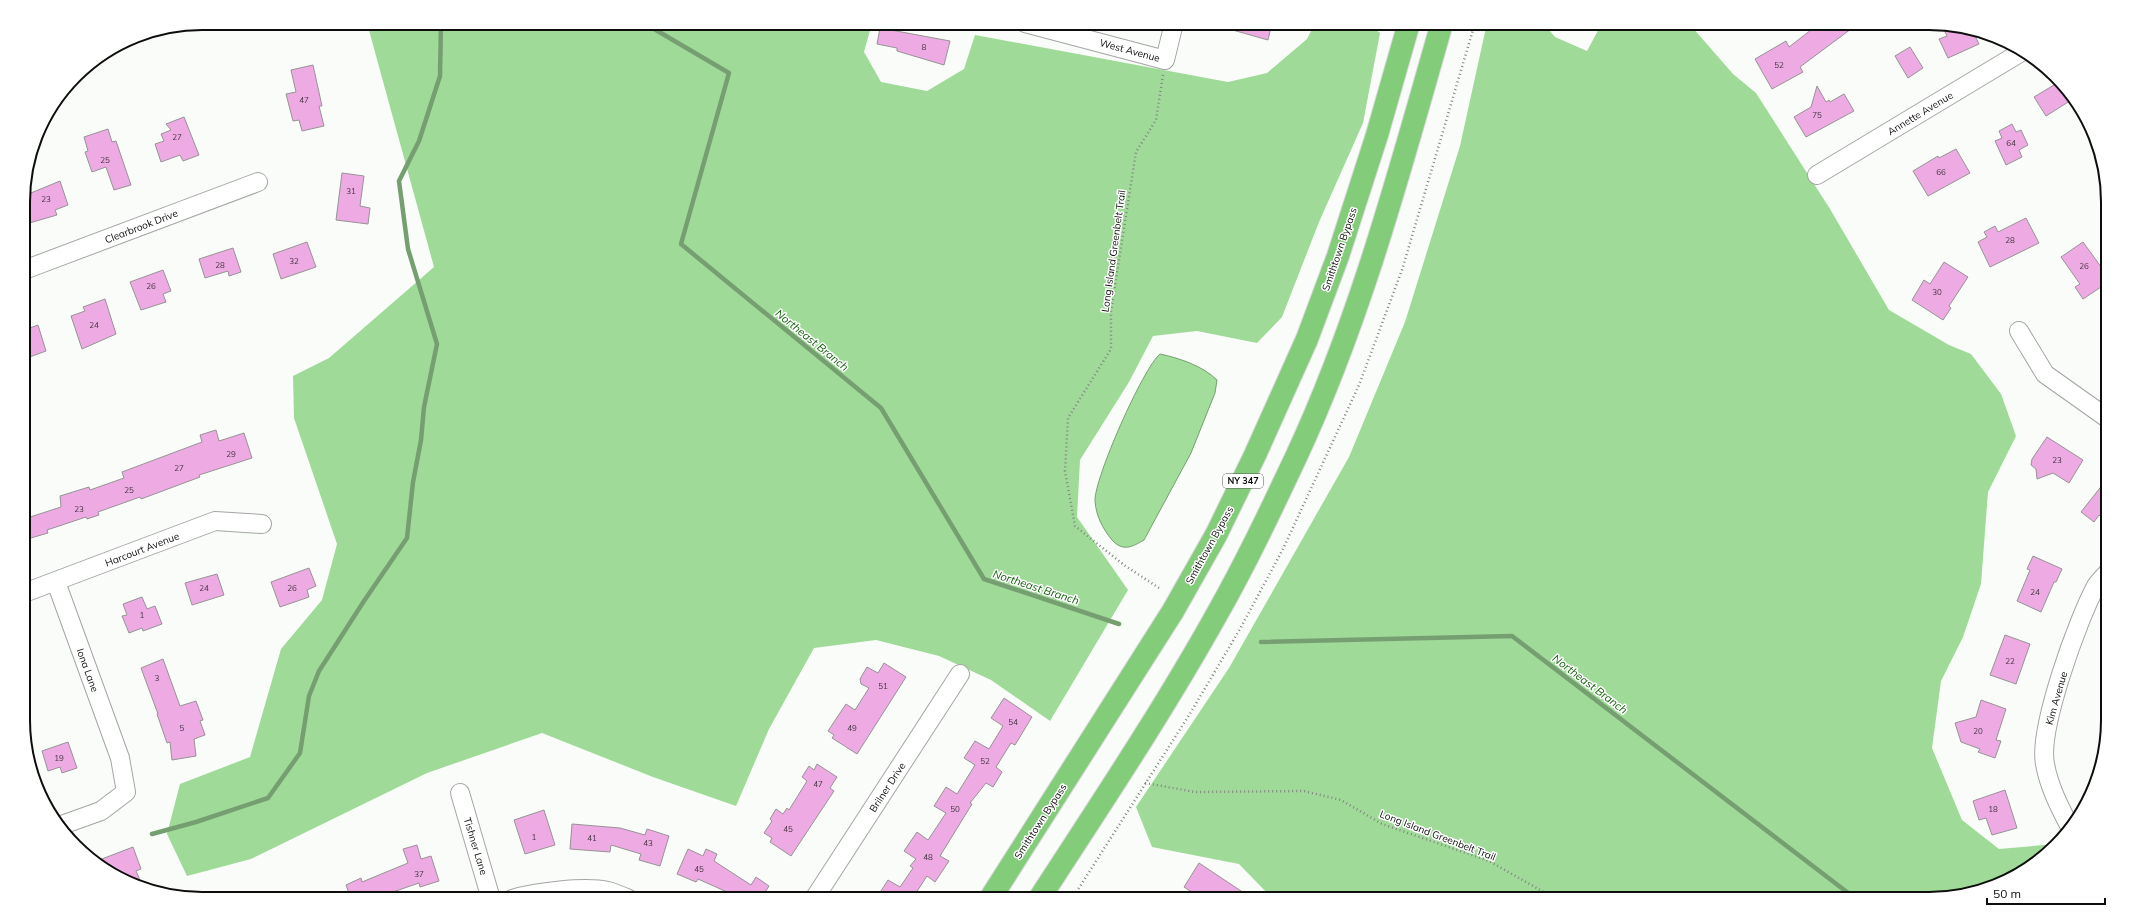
<svg xmlns="http://www.w3.org/2000/svg" width="2131" height="922" viewBox="0 0 2131 922" font-family="Mulish,sans-serif">
  <rect width="100%" height="100%" fill="#fafcf9"/>
  <g fill="#9fda98">
    <path d="M367,23H872L864,52L881,82L927,91L964,69L975,35L1228,82L1267,73L1307,39L1315,23H1368L1380,33L1363,123L1319,222L1282,317L1257,343L1197,331L1153,336L1129,382L1080,460L1077,517L1128,590L1050,721L991,680L939,656L876,640L814,648L769,729L736,806L653,777L542,733L427,773L251,859L187,876L167,834L180,784L250,757L281,649L322,600L337,544L294,418L293,376L329,358L434,267Z"/>
    <path d="M1487,23H1543L1555,37L1587,51L1602,23H1695L1692,27L1733,74L1756,93L1830,209L1889,310L1949,345L1971,354L2001,394L2016,436L1988,492L1981,584L1963,637L1941,681L1932,748L1962,820L1999,849L2055,844L2038,862L1986,889L1940,899H1273L1239,864L1152,847L1136,807L1229,668L1349,457L1405,322L1460,146Z"/>
  </g>
  <path fill="#a3dd9c" stroke="#769f71" d="M1160,354C1179,358 1203,366 1217,380L1215,393L1191,453L1144,540C1132,547 1123,552 1112,540C1103,529 1096,516 1095,501C1094,479 1143,368 1160,354Z"/>
  <g fill="none" stroke-linecap="round" stroke-linejoin="round">
    <g stroke="#769f71" stroke-width="4.5">
      <path d="M644,23L729,73L681,244L881,408L984,579L1119,624"/>
      <path d="M1261,642L1512,636L1856,899"/>
      <path d="M152,834L196,822L268,798L300,753L309,696L319,671L364,601L407,538L413,482L421,440L424,407L437,344L408,249L399,181L419,141L440,76L441,23"/>
    </g>
  </g>
  <g fill="#eeabe3" stroke="#969396">
    <path d="M1222,23H1272L1268,40L1222,27Z"/>
    <path d="M1820,23H1859L1800,67L1803,72L1772,89L1755,59L1786,41L1789,47Z"/>
    <path d="M1942,26L1973,32L1979,44L1948,58L1939,39L1947,36Z"/>
    <path d="M880,28L950,41L944,65L897,51V48L877,44Z"/>
    <path d="M1910,47L1923,68L1908,78L1895,56Z"/>
    <path d="M313,65L322,106H319L324,126L302,131L299,120L293,121L286,94L296,92L291,70Z"/>
    <path d="M2059,82L2073,99L2046,116L2034,97Z"/>
    <path d="M1817,86L1826,102L1829,100L1830,102L1844,94L1854,111L1806,137L1794,117L1811,107Z"/>
    <path d="M184,117L199,155L183,161L180,155L161,162L155,144L164,141L161,134L171,130L166,124Z"/>
    <path d="M2012,124L2016,132L2021,130L2028,145L2019,150L2022,157L2006,165L1995,141L2002,138L1999,131Z"/>
    <path d="M108,129L112,142L116,141L131,185L114,190L106,167L92,172L85,152L88,151L84,137Z"/>
    <path d="M1956,149L1970,173L1928,196L1913,171L1938,156L1939,158Z"/>
    <path d="M342,173L364,176L360,206L370,208L368,224L336,220Z"/>
    <path d="M60,181L68,205L55,210L57,215L26,224L23,217V204L28,203L26,195Z"/>
    <path d="M2026,218L2039,243L1990,267L1978,242L1987,237L1984,232L1995,226L1998,232Z"/>
    <path d="M307,242L316,267L281,279L273,254Z"/>
    <path d="M2083,242L2107,275V283L2083,299L2075,287L2080,284L2061,257Z"/>
    <path d="M233,248L241,272L229,276L228,271L205,278L199,259Z"/>
    <path d="M1944,262L1968,277L1949,306L1951,308L1943,320L1912,300L1924,280L1930,284Z"/>
    <path d="M163,270L171,291L163,294L166,302L141,310L130,282Z"/>
    <path d="M105,299L116,334L82,349L71,316L85,311L83,307Z"/>
    <path d="M38,325L46,351L24,359V330Z"/>
    <path d="M216,430L219,441L244,433L252,458L199,475L200,477L141,499L140,497L98,512L99,515L87,519L86,517L47,530L48,533L24,540V519L61,507L60,496L89,487L90,490L124,478L122,472L202,442L200,435Z"/>
    <path d="M2047,437L2083,460L2069,483L2053,473L2037,479L2036,469L2031,465L2032,459Z"/>
    <path d="M2107,479V522L2099,515L2094,522L2081,512Z"/>
    <path d="M2033,556L2062,569L2056,582H2054L2041,612L2017,601L2030,570L2027,569Z"/>
    <path d="M309,568L316,586L307,590L309,597L280,607L271,582Z"/>
    <path d="M217,574L224,595L192,605L185,583Z"/>
    <path d="M142,597L147,609L155,606L162,624L143,631L142,628L129,633L122,616L127,615L123,604Z"/>
    <path d="M2005,635L2030,644L2016,684L1990,675Z"/>
    <path d="M163,659L180,706L196,701L203,720L200,721L205,735L194,739L196,756L172,760L170,742L167,743L157,714H158L141,668Z"/>
    <path d="M884,663L906,677L857,754L832,738L834,735L828,731L846,704L855,710L869,688L861,684L860,679L867,667L878,673Z"/>
    <path d="M1004,698L1032,717L1015,745L1011,743L996,767L1002,772L993,787L986,783L970,803L972,804L940,856L949,861L935,882L927,876L914,896L918,899H886L879,894L888,880L900,887L913,868L910,866L916,859L904,851L917,832L928,840L946,813L934,806L946,787L957,794L975,765L964,758L975,741L989,749L1003,726L991,718Z"/>
    <path d="M1981,700L2006,709L1996,740L2001,741L1995,758L1978,752L1980,749L1961,742L1955,723L1976,717Z"/>
    <path d="M68,742L77,768L62,773L60,767L48,771L42,751Z"/>
    <path d="M817,764L837,777L830,788L834,791L791,856L770,842L772,838L764,833L772,821L770,819L776,809L783,814L787,808L789,810L807,781L802,777L809,766L814,770Z"/>
    <path d="M2005,790L2017,828L1992,835L1986,818L1979,820L1973,801Z"/>
    <path d="M544,810L555,845L525,854L514,820Z"/>
    <path d="M572,824L620,828L645,835L647,829L669,836L660,866L639,860L641,854L611,845L610,852L570,849Z"/>
    <path d="M417,845L421,859L431,856L439,881L420,887L419,883L390,893L392,899H351L346,885L361,878L362,882L408,863L403,849Z"/>
    <path d="M133,847L141,869L136,871L143,887L134,885L94,862Z"/>
    <path d="M688,849L703,856L706,849L717,854L714,861L751,885L756,877L769,886L764,894L772,899H722L727,892L698,879L696,882L677,874Z"/>
    <path d="M1199,863L1253,899H1202L1184,887Z"/>
  </g>
  <g fill="none" stroke-linecap="round" stroke-linejoin="round">
    <defs>
      <g id="minor">
        <path d="M1025,23L1165,60L1174,23"/>
        <path d="M1817,175L2023,51"/>
        <path d="M24,270L258,182"/>
        <path d="M2019,331L2045,374L2107,418"/>
        <path d="M56,582L120,758L126,792L101,811L59,826"/>
        <path d="M24,593L215,521L262,524"/>
        <path d="M460,793L491,899"/>
        <path d="M2071,829C2060,808 2049,787 2045,764C2038,729 2078,619 2096,586C2099,581 2104,577 2108,572"/>
        <path d="M512,899C535,892 585,886 608,891C615,893 622,896 629,899"/>
        <path d="M814,899L960,674"/>
      </g>
      <g id="trunk">
        <path d="M990,899L1173,611L1216,535L1255,455L1307,339L1338,256L1377,135L1409,23"/>
        <path d="M1039,899C1100,805 1163,711 1217,614C1246,563 1271,510 1296,457C1361,318 1400,169 1442,23"/>
      </g>
    </defs>
    <use href="#minor" stroke="#a3a6a3" stroke-width="20"/>
    <use href="#trunk" stroke="#d8d8d8" stroke-width="24"/>
    <g stroke="#838482" stroke-width="2.5" stroke-dasharray="1 3" stroke-linecap="butt">
      <path d="M1159,588L1124,565L1075,526L1065,471L1068,418L1111,349V311L1136,152L1156,120L1163,75"/>
      <path d="M1145,783L1195,792L1304,791L1341,800L1382,824L1489,861L1556,899"/>
      <path d="M1072,899L1191,712L1240,629L1283,549L1359,385L1402,270L1475,23"/>
    </g>
    <use href="#minor" stroke="#fff" stroke-width="18"/>
    <use href="#trunk" stroke="#82cc7a" stroke-width="22"/>
  </g>
  <g text-anchor="middle" stroke-width="3" stroke-linejoin="round" paint-order="stroke">
    <g font-size="8" fill="#453442">
      <text x="924" y="50">8</text>
      <text x="1779" y="68">52</text>
      <text x="304" y="103">47</text>
      <text x="1817" y="118">75</text>
      <text x="177" y="140">27</text>
      <text x="2011" y="146">64</text>
      <text x="105" y="163">25</text>
      <text x="1941" y="175">66</text>
      <text x="351" y="194">31</text>
      <text x="46" y="202">23</text>
      <text x="2010" y="243">28</text>
      <text x="294" y="264">32</text>
      <text x="220" y="268">28</text>
      <text x="2084" y="269">26</text>
      <text x="151" y="289">26</text>
      <text x="1937" y="295">30</text>
      <text x="94" y="328">24</text>
      <text x="231" y="457">29</text>
      <text x="2057" y="463">23</text>
      <text x="179" y="471">27</text>
      <text x="129" y="493">25</text>
      <text x="79" y="512">23</text>
      <text x="204" y="591">24</text>
      <text x="292" y="591">26</text>
      <text x="2035" y="595">24</text>
      <text x="142" y="618">1</text>
      <text x="2010" y="664">22</text>
      <text x="157" y="681">3</text>
      <text x="883" y="689">51</text>
      <text x="1013" y="725">54</text>
      <text x="182" y="731">5</text>
      <text x="852" y="731">49</text>
      <text x="1978" y="734">20</text>
      <text x="59" y="761">19</text>
      <text x="985" y="764">52</text>
      <text x="818" y="787">47</text>
      <text x="955" y="812">50</text>
      <text x="1993" y="812">18</text>
      <text x="788" y="832">45</text>
      <text x="534" y="840">1</text>
      <text x="592" y="841">41</text>
      <text x="648" y="846">43</text>
      <text x="928" y="860">48</text>
      <text x="699" y="872">45</text>
      <text x="419" y="877">37</text>
    </g>
    <rect fill="#fff" stroke="#565655" stroke-width="1" x="1223" y="474" width="40" height="14" rx="3"/>
    <g font-size="9" font-weight="bold" fill="#0d0d0c">
      <text x="1243" y="484">NY 347</text>
    </g>
    <g font-size="10" fill="#0d0d0c" stroke="#fff">
      <text transform="translate(1130 50) rotate(15)" y="4">West Avenue</text>
      <text transform="translate(1920 113) rotate(-31)" y="4">Annette Avenue</text>
      <text transform="translate(141 226) rotate(-21)" y="4">Clearbrook Drive</text>
      <text transform="translate(1339 249) rotate(-71)" y="4">Smithtown Bypass</text>
      <text transform="translate(1113 251) rotate(-82)" y="4">Long Island Greenbelt Trail</text>
      <text transform="translate(1209 545) rotate(-61)" y="4">Smithtown Bypass</text>
      <text transform="translate(142 549) rotate(-21)" y="4">Harcourt Avenue</text>
      <text transform="translate(88 670) rotate(70)" y="4">Iona Lane</text>
      <text transform="translate(2056 698) rotate(-74)" y="4">Kim Avenue</text>
      <text transform="translate(887 787) rotate(-57)" y="4">Brilner Drive</text>
      <text transform="translate(1040 821) rotate(-57)" y="4">Smithtown Bypass</text>
      <text transform="translate(1438 835) rotate(21)" y="4">Long Island Greenbelt Trail</text>
      <text transform="translate(476 846) rotate(73)" y="4">Tishner Lane</text>
    </g>
    <g font-size="11" font-style="italic" fill="#12610b" stroke="#fff">
      <text transform="translate(812 340) rotate(39)" y="4">Northeast Branch</text>
      <text transform="translate(1036 587) rotate(18)" y="4">Northeast Branch</text>
      <text transform="translate(1590 684) rotate(37)" y="4">Northeast Branch</text>
    </g>
  </g>
  <path d="M0 0H2131V922H0ZM202 30H1929A172 172 0 0 1 2101 202V720A172 172 0 0 1 1929 892H202A172 172 0 0 1 30 720V202A172 172 0 0 1 202 30Z" fill="#fff" fill-rule="evenodd"/>
  <path fill="none" stroke="#0d0d0c" stroke-width="2" d="M202 30H1929A172 172 0 0 1 2101 202V720A172 172 0 0 1 1929 892H202A172 172 0 0 1 30 720V202A172 172 0 0 1 202 30Z"/>
  <path d="M1987 898v6h118v-6" fill="none" stroke="#0d0d0c" stroke-width="2"/>
  <text x="1993" y="898" font-size="12" fill="#0d0d0c" stroke="#ffffff" stroke-width="3" paint-order="stroke">50 m</text>
</svg>
